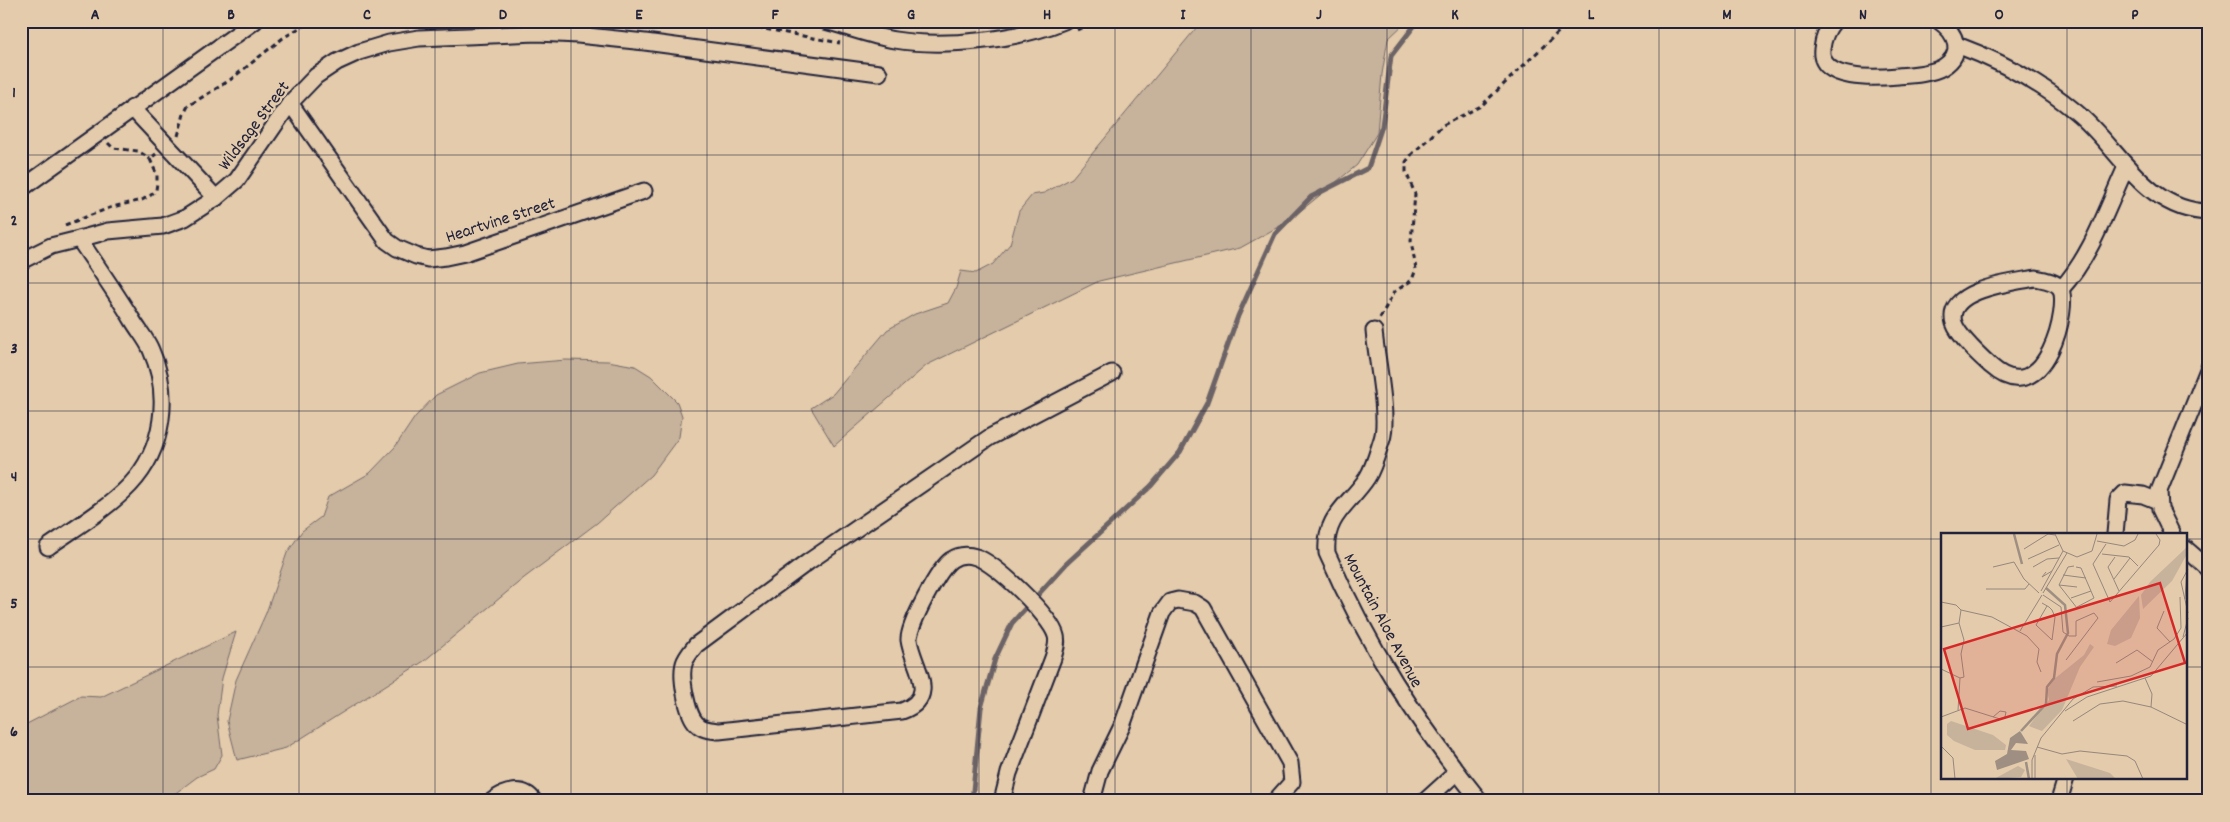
<svg xmlns="http://www.w3.org/2000/svg" width="2230" height="822" viewBox="0 0 2230 822" font-family="Dekko,sans-serif">
  <rect width="100%" height="100%" fill="#e3cbab"/>
  <filter id="ink" filterUnits="userSpaceOnUse"><feTurbulence type="fractalNoise" baseFrequency=".02" numOctaves="2"/><feDisplacementMap in="SourceGraphic" scale="10" xChannelSelector="R" yChannelSelector="G"/><feConvolveMatrix kernelMatrix="1 2 1 2 8 2 1 2 1" color-interpolation-filters="sRGB"/></filter>
  <g filter="url(#ink)">
    <g fill="#c7b29b" stroke="#746a6b">
      <path d="M1202,21H1407L1388,39L1382,74L1377,133L1357,165L1287,222L1240,248L1099,281L927,365L834,446L811,408L833,394L887,330L915,314L948,303L956,288L961,271L976,273L993,264L1010,244L1019,211L1032,195L1044,193L1072,178Z"/>
      <path d="M566,360L608,361L635,366L651,376L677,402L682,416L679,437L651,475L597,523L524,578L424,661L286,748L237,760L227,721L236,680L266,613L287,553L302,531L321,517L328,497L370,473L395,447L415,417L436,395L480,373L518,364Z"/>
      <path d="M236,632L222,678L217,715L222,755L214,769L197,777L165,801H21V727L81,696L101,697Z"/>
    </g>
    <g fill="none" stroke-linecap="round" stroke-linejoin="round">
      <path stroke="#6c6366" stroke-width="5" d="M972,801L981,708L995,659L1012,623L1066,564L1151,486L1180,452L1207,403L1238,316L1275,234L1311,197L1368,168L1382,126L1391,56L1418,21"/>
      <defs>
        <g id="minor">
          <path d="M825,21C848,27 871,36 895,40C944,48 1018,40 1064,21"/>
          <path d="M1834,21C1827,29 1823,39 1822,49C1818,82 1877,78 1898,76C1912,75 1931,74 1943,67C1965,53 1956,33 1939,21"/>
          <path d="M1957,45C2000,61 2040,82 2076,112C2119,147 2145,211 2209,212"/>
          <path d="M290,103L387,241L397,248L416,256L428,259L446,257L465,253L644,191"/>
          <path d="M132,108L216,198"/>
          <path d="M21,189L255,21"/>
          <path d="M21,261L51,246L79,239L108,231L163,226L185,218L216,198L237,180L290,103L316,76L337,62L359,52L389,43L419,38L537,33L578,35L645,42L879,73"/>
          <path d="M2036,278C2044,280 2055,281 2060,288C2071,303 2046,415 1991,366C1980,356 1959,337 1954,323C1944,289 2015,282 2036,278Z"/>
          <path d="M2061,289C2092,255 2107,208 2126,167"/>
          <path d="M1374,331C1376,356 1389,417 1382,439C1378,451 1374,467 1367,478C1349,505 1324,516 1327,553C1367,645 1417,722 1480,801"/>
          <path d="M2115,534L2118,500L2125,493L2143,495L2158,501"/>
          <path d="M2172,534L2160,509L2159,491L2209,367"/>
          <path d="M48,547C75,528 107,509 130,485C164,449 171,395 151,350C147,340 139,331 133,321C116,293 97,266 79,239"/>
          <path d="M2186,549L2209,569"/>
          <path d="M492,801C504,791 524,786 534,801"/>
          <path d="M1002,801L1009,773L1053,658C1055,651 1058,643 1056,636C1051,616 995,563 976,557C967,554 958,555 951,560C939,568 908,626 909,640C912,665 941,697 902,711L719,731C710,730 703,730 697,724C687,715 679,674 685,661C688,655 692,650 696,645L808,562L990,437L1112,373"/>
          <path d="M1092,801L1100,771L1122,726L1162,613L1170,602L1178,600L1195,603L1203,608L1290,763L1292,782L1275,801"/>
          <path d="M1425,801L1457,772"/>
          <path d="M2059,801L2066,778"/>
        </g>
      </defs>
      <use href="#minor" stroke="#22223b" stroke-width="19"/>
      <g stroke="#22223b" stroke-width="3" stroke-dasharray="5 4" stroke-linecap="butt">
        <path d="M722,21L840,43"/>
        <path d="M1077,30L1097,21"/>
        <path d="M178,136L184,114L188,106L230,80L283,38L311,21"/>
        <path d="M108,143L113,148L138,151L150,159"/>
        <path d="M65,225L112,207L142,200L151,195L156,190L157,183V175L150,159L156,154"/>
        <path d="M1380,318L1394,292L1412,280L1416,269L1411,241L1415,194L1406,172V162L1412,154L1443,125L1481,106L1570,21"/>
      </g>
      <use href="#minor" stroke="#e3cbab" stroke-width="15"/>
    </g>
  </g>
  <path fill="none" stroke="#22223b" stroke-width="1" stroke-opacity="0.55" d="M163,21V801M299,21V801M435,21V801M571,21V801M707,21V801M843,21V801M979,21V801M1115,21V801M1251,21V801M1387,21V801M1523,21V801M1659,21V801M1795,21V801M1931,21V801M2067,21V534M21,155H2209M21,283H2209M21,411H2209M21,539H1942M2186,539H2209M21,667H1942M2186,667H2209M2067,778V801"/>
  <g text-anchor="middle" stroke-width="4.5" stroke-linejoin="round" paint-order="stroke">
    <g font-size="18" fill="#22223b" stroke="#e3cbab">
      <text transform="translate(253 125) rotate(-53)" y="6">Wildsage Street</text>
      <text transform="translate(500 219) rotate(-18)" y="6">Heartvine Street</text>
      <text transform="translate(1384 620) rotate(62)" y="6">Mountain Aloe Avenue</text>
    </g>
  </g>
  <g transform="translate(1941 533)">
    <rect width="246" height="246" fill="#e3cbab"/>
    <path d="M245,15L246,21L231,48L202,76L200,62L209,49ZM198,63L199,85L190,105L174,113L166,111L170,97ZM149,111L153,114L139,134L121,177L101,198L88,193L108,167L106,158L112,147L143,122ZM10,188L52,202L65,212L64,217H34L13,208L6,202V191ZM125,226L169,240L175,246H137ZM77,233L84,237L80,244L53,246Z" fill="#c7b29b"/>
    <path d="M79,198L87,211L75,210L70,217L85,218L88,226L56,237L54,228L66,221L69,205Z" fill="#9e8f82"/>
    <path fill="none" stroke="#9e8f82" stroke-width="2.5" d="M73,1L81,31M80,198L105,171L106,154L113,145L116,121L127,100L124,72L105,55M85,229L88,246"/>
    <path fill="none" stroke="#96877e" stroke-width="1" d="M114,1L122,18L136,24L151,18L156,1M156,8L183,13L194,7L197,1M165,11L152,31L169,69L218,12L219,7L215,1M83,16L107,1L114,2M161,21L188,24L197,33M174,24L167,34L178,58M87,26L118,12M133,33L127,34L118,52L136,75M52,34L73,29L83,46L98,60M92,34L106,26L118,25M135,34L140,35L153,65L136,74M247,36L240,49L247,80M105,39L101,44L111,38M122,42L145,45M173,46L189,25M118,52L136,54M45,56H84L88,51M100,58L122,18M102,60L126,20M102,62L120,74L122,99L128,103H135V88L153,80L157,85L125,127M130,65L150,58M244,66L246,37M0,69L15,72L20,77M101,70L108,74L111,77L114,84L111,107L95,92L106,73M20,77L51,84L86,103L98,116L96,129L100,139M223,78L216,95L229,109M18,90L23,107L20,121L23,144L19,145M0,94L18,90L20,77M79,98L101,62M242,104L247,85M175,130L196,117L212,129M0,136L19,145L17,177M204,145L211,161L210,174M156,149L190,143L209,134L217,117L233,106L240,95L239,64M124,178L146,164L210,143L247,99M0,184L24,175L59,186L64,184L65,179L59,178L52,184M132,188L159,171L182,168L210,174L247,192M0,213L12,225L14,246M96,214L121,221L139,218L186,223L194,228L202,246M91,246V227L100,205L132,166L152,154L176,153M94,246V222"/>
    <path fill="#d62828" fill-opacity="0.15" stroke="#d62828" stroke-width="2.5" d="M219,50L244,130L27,196L3,116Z"/>
    <rect width="246" height="246" fill="none" stroke="#22223b" stroke-width="2.5"/>
  </g>
  <rect width="2230" height="822" fill="none" stroke="#e3cbab" stroke-width="55"/>
  <rect x="28" y="28" width="2174" height="766" fill="none" stroke="#22223b" stroke-width="2"/>
  <g font-size="16" text-anchor="middle" font-weight="bold" fill="#22223b">
    <text x="95" y="19">A</text>
    <text x="231" y="19">B</text>
    <text x="367" y="19">C</text>
    <text x="503" y="19">D</text>
    <text x="639" y="19">E</text>
    <text x="775" y="19">F</text>
    <text x="911" y="19">G</text>
    <text x="1047" y="19">H</text>
    <text x="1183" y="19">I</text>
    <text x="1319" y="19">J</text>
    <text x="1455" y="19">K</text>
    <text x="1591" y="19">L</text>
    <text x="1727" y="19">M</text>
    <text x="1863" y="19">N</text>
    <text x="1999" y="19">O</text>
    <text x="2135" y="19">P</text>
    <text x="14" y="97">1</text>
    <text x="14" y="225">2</text>
    <text x="14" y="353">3</text>
    <text x="14" y="481">4</text>
    <text x="14" y="608">5</text>
    <text x="14" y="736">6</text>
  </g>
</svg>
